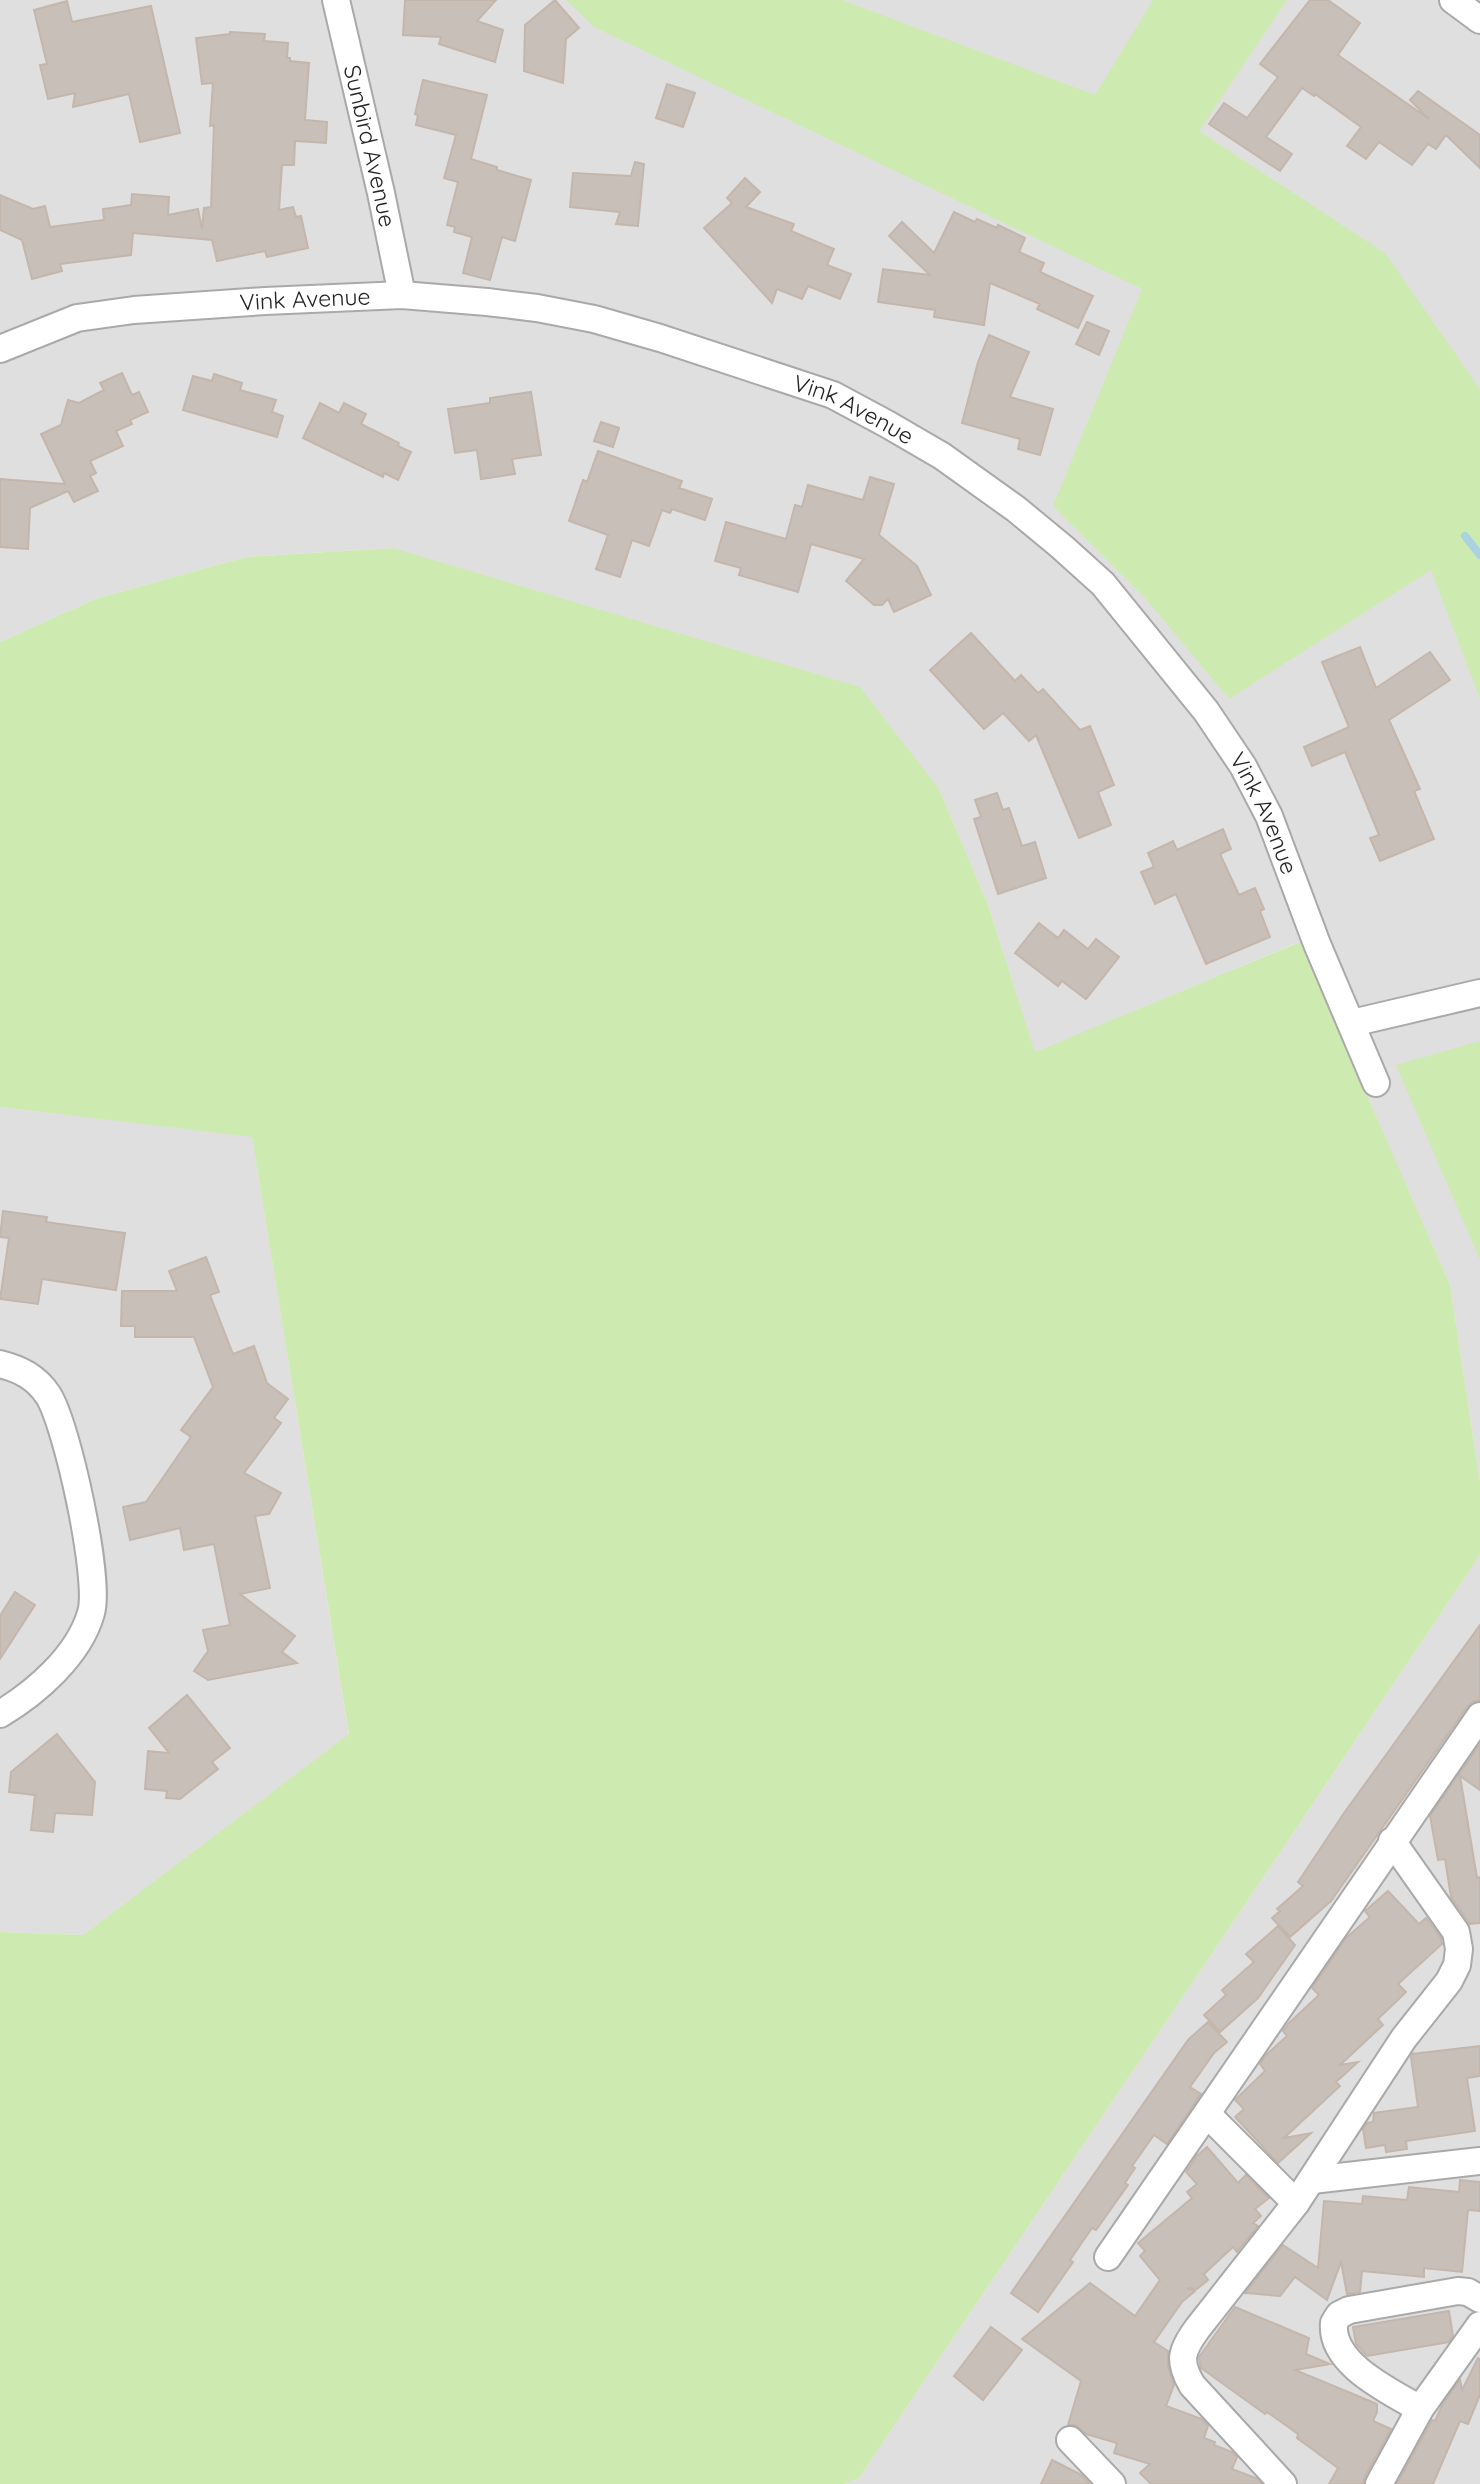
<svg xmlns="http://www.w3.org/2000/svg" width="1480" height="2484" viewBox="0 0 1480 2484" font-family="Quicksand,sans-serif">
  <rect width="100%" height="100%" fill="#f2efe9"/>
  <g fill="#e0dfdf">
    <path d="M0,0H1480V1482L1450,1285L1299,942L1035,1053L988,905L939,789L393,548L246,557L95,599L0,642Z"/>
    <path d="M0,1107L252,1136L349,1735L83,1935L0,1932Z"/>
    <path d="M1480,1555V2484H844L859,2478Z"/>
  </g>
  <g fill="#cdebb0">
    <path d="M566,0H842L1095,95L1153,0H1287L1199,131L1385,253L1480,389V699L1431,570L1229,699L1146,599L1053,506L1142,289L594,27Z"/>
    <path d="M393,548L860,687L939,789L988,905L1035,1052L1300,942L1450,1285L1480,1482V1555L859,2478L844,2484H0V1932L83,1935L349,1734L252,1137L0,1107V642L95,599L246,557Z"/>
    <path d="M1480,1041V1260L1396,1065Z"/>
  </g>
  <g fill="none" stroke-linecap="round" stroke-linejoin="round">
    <path stroke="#aad3df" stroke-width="8" d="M1465,536L1480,555"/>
  </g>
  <g fill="#c7bfb8" stroke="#c4b6ab" stroke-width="2">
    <path d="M405,0H496L477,21L503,30L495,62L439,44L441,37L403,35Z"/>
    <path d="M555,0L579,28L566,39L563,83L524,71L525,25Z"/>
    <path d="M1310,0H1328L1360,23L1338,55L1429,119L1410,100L1418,91L1480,135V168L1446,135L1436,149L1428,144L1412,165L1379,142L1366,159L1347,146L1361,127L1315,94L1314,96L1302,88L1266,137L1292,154L1280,171L1209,124L1224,103L1247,118L1278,77L1260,64Z"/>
    <path d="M67,1L72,22L151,6L180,133L140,142L129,94L73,107L75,93L48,99L40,65L47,64L34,10Z"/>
    <path d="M230,32L265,34L264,41L288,43L287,58H290V61L309,63L305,120L327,122L326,143L295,141L294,165H282L279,210L293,207L296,217L301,216L308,248L267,257L265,251L217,261L212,240L133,233L131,255L60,264L62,271L32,279L22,240L0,230V195L33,209L45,206L50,227L104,220L103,209L131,205L132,194L169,197L168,215L198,209L202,229L204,208L211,207L214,125L210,126L213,83L202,84L196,38L230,34Z"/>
    <path d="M423,80L487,95L471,159L497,167V170L531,180L515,241L502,237L490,280L463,273L472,237L454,232L455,227L447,225L458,182L444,178L456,135L416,125L418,115L415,114Z"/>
    <path d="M667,84L695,93L683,127L656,118Z"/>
    <path d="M635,162L644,164L638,226L616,224L620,212L570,207L573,173L631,176Z"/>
    <path d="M745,178L760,192L746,207L794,224L791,231L834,249L827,265L851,274L840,299L808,286L802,299L777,289L772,303L704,228L732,203L727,198Z"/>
    <path d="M954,212L975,222L977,219L997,228L998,225L1025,238L1019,252L1044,263L1040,272L1093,296L1078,328L1037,309L1040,304L990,283L984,325L934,317L935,310L878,302L883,269L930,275L889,236L902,222L934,253Z"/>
    <path d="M1087,322L1109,331L1099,355L1076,344Z"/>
    <path d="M989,335L1029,352L1010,397L1053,409L1040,455L1018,449L1020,439L962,423L978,362Z"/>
    <path d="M122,373L132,395L139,392L148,412L130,420L132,424L116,431L123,446L90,461L96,473L90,476L98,491L74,502L68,491L30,508L28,549L0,547V479L65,484L41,434L61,425L68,400L79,403L104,390L100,383Z"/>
    <path d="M214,374L242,383L240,390L276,400L272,412L283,416L277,437L183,410L193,376L212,381Z"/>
    <path d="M531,392L541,455L512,459L515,474L481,479L477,450L455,453L448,409L490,403V398Z"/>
    <path d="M320,403L339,413L344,403L366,414L361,424L399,443L398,446L411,452L398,480L384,473L383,477L303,438Z"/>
    <path d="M601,422L619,428L613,447L594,441Z"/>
    <path d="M598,451L682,481L679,488L712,499L705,520L672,509L670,513L662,510L649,546L632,540L620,577L596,569L608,535L569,521L583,480L587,482Z"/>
    <path d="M870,477L894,484L879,535L917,566L931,595L894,612L888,599L882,605H874L846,581L864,559L811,544L798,592L739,575L741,568L715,561L726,522L786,539L795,505L802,507L808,485L863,500Z"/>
    <path d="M971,633L1015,681L1021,675L1038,693L1043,689L1080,730L1090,726L1114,785L1098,792L1111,825L1079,838L1036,735L1029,741L1003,713L984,729L930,670Z"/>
    <path d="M1360,647L1376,688L1430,652L1450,680L1389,720L1420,789L1414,791L1434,839L1380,861L1370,838L1379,835L1345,752L1312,766L1304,747L1349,727L1322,662Z"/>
    <path d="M997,793L1003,810L1009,808L1022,846L1035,842L1046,878L998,894L974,819L981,817L975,800Z"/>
    <path d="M1223,829L1231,849L1220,854L1239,895L1255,888L1264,909L1260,911L1270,937L1206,964L1176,894L1155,904L1141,872L1154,867L1148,853L1173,841L1177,850Z"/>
    <path d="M1039,923L1058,938L1064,930L1088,949L1096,939L1119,957L1086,999L1062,981L1058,986L1015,953Z"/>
    <path d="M3,1211L47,1217L46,1222L125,1233L116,1290L42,1279L38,1304L0,1299L9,1238L0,1237Z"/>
    <path d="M206,1257L219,1292L210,1295L233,1354L254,1346L267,1383L288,1399L274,1418L281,1423L244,1473L281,1493L269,1514L255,1516L270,1588L240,1594L295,1636L282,1652L297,1663L208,1680L194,1671L208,1651L203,1630L230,1625L214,1544L184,1550L180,1528L130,1540L123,1507L146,1502L191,1437L181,1430L213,1387L194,1337H135V1326H121L122,1291H177L169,1271Z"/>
    <path d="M15,1592L35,1605L0,1659V1616Z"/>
    <path d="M1480,1625V1700L1473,1702L1467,1707L1331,1901L1290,1937L1272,1918L1280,1911L1277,1909L1303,1886L1298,1882L1344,1813Z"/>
    <path d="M187,1695L230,1748L212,1762L218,1769L180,1799L166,1798L167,1791L145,1789L148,1751L169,1753L149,1728Z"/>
    <path d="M57,1734L95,1782L92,1815L55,1813L53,1832L31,1830L35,1795L9,1792L11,1772Z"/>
    <path d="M1480,1744V1790L1460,1776L1477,1878L1480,1877V1923L1470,1924L1451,1897L1445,1859L1438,1860L1430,1816Z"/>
    <path d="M1388,1891L1419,1924L1426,1918L1441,1938L1442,1944L1398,1984L1406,1992L1378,2019L1383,2025L1340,2065L1358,2062L1336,2082L1340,2086L1284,2138L1311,2133L1278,2163L1235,2117L1244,2109L1235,2100L1265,2071L1260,2064L1265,2056L1287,2036L1283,2031L1288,2024L1319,1995L1312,1988L1346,1938L1370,1917L1365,1911Z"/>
    <path d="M1278,1926L1295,1945L1258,1998L1220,2032L1204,2015L1226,1995L1222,1990L1254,1962L1246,1954Z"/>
    <path d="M1208,2022L1227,2042L1214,2053L1190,2087L1201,2094L1167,2144L1154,2135L1132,2166L1135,2168L1125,2183L1128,2185L1096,2230L1092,2228L1070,2260L1073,2262L1038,2312L1011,2293L1188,2040Z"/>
    <path d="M1480,2046V2076L1467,2078L1475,2131L1406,2141L1407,2149L1386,2152L1385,2145L1366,2148L1363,2129L1367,2123L1373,2122L1374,2113L1418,2107L1411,2057L1412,2054Z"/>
    <path d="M1207,2147L1238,2183L1246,2175L1269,2198L1255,2209L1261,2216L1253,2223L1258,2226L1237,2252L1233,2247L1204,2274L1208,2280L1197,2289L1187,2288L1195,2291L1182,2302L1154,2342L1168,2351V2366L1174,2385L1166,2406L1202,2419L1208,2426L1204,2438L1215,2442L1214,2445L1232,2452L1237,2457L1232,2469L1256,2478L1262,2484H1151L1140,2473L1150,2464L1114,2453L1117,2443L1086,2434L1075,2425H1068L1081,2381L1022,2339L1090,2283L1135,2316L1160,2280L1140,2256L1145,2251L1138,2243L1192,2198L1187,2192L1197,2184L1186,2172L1197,2156Z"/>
    <path d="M1460,2180L1480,2182V2211L1468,2210L1462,2272L1424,2268V2277L1362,2271L1360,2292L1347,2294L1341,2262L1327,2300L1295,2277L1280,2296L1245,2293L1283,2245L1318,2268L1324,2201L1362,2204L1363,2196L1407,2200L1409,2187L1459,2192Z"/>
    <path d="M1235,2307L1309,2338L1306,2354L1330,2364L1295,2370L1377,2404V2412L1373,2421L1391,2429L1365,2476L1363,2484H1329L1338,2468L1297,2438L1298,2434L1267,2412L1265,2414L1201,2368L1199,2357Z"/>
    <path d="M1449,2311L1453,2336L1449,2342L1367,2356L1356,2344L1353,2327Z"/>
    <path d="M991,2327L1022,2350L983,2400L954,2376Z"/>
    <path d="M1478,2358L1480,2359V2395L1468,2424L1460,2421L1433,2484H1397L1432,2420L1435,2421L1442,2405L1460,2380L1462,2390Z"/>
    <path d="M1052,2460L1080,2474L1090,2484H1041Z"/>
  </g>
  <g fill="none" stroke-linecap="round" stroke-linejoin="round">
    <defs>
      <g id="minor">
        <path id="s1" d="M336,0L381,193L402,295"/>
        <path d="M1453,0L1480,20"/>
        <path id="s2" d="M0,349L77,318L134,310L265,301L402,295L487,302L537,308L594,319L660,338L833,395L887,424L942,456L1016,509L1062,547L1103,584L1206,711L1243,766L1269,816L1317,944L1376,1083"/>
        <path d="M1352,1023L1480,993"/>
        <path d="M0,1364C20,1369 36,1377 48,1395C67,1424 101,1580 91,1613C79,1655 37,1692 0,1714"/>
        <path d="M1207,2114L1296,2203"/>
        <path d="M1312,2180L1480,2161"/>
        <path d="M1108,2257L1480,1716"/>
        <path d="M1420,2409C1390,2391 1330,2364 1334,2323L1339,2315L1349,2310L1458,2291L1468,2292L1480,2299"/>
        <path d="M1070,2440L1112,2484"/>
        <path d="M1283,2484L1192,2385C1178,2361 1181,2351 1197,2329L1296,2203L1404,2038L1449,1981L1457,1965L1459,1949L1456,1932L1392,1841"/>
        <path d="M1379,2484L1420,2409L1480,2325"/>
      </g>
    </defs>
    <use href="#minor" stroke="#a9a9a9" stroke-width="30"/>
    <use href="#minor" stroke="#fff" stroke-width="26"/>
  </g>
  <g text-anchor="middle" stroke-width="6" stroke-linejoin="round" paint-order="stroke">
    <g font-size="23" fill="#222" stroke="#fff">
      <text dy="8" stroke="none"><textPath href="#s1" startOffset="150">Sunbird Avenue</textPath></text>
      <text dy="8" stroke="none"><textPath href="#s2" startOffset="312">Vink Avenue</textPath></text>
      <text dy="8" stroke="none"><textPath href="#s2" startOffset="878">Vink Avenue</textPath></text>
      <text dy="8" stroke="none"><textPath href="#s2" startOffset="1466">Vink Avenue</textPath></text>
    </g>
  </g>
</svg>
